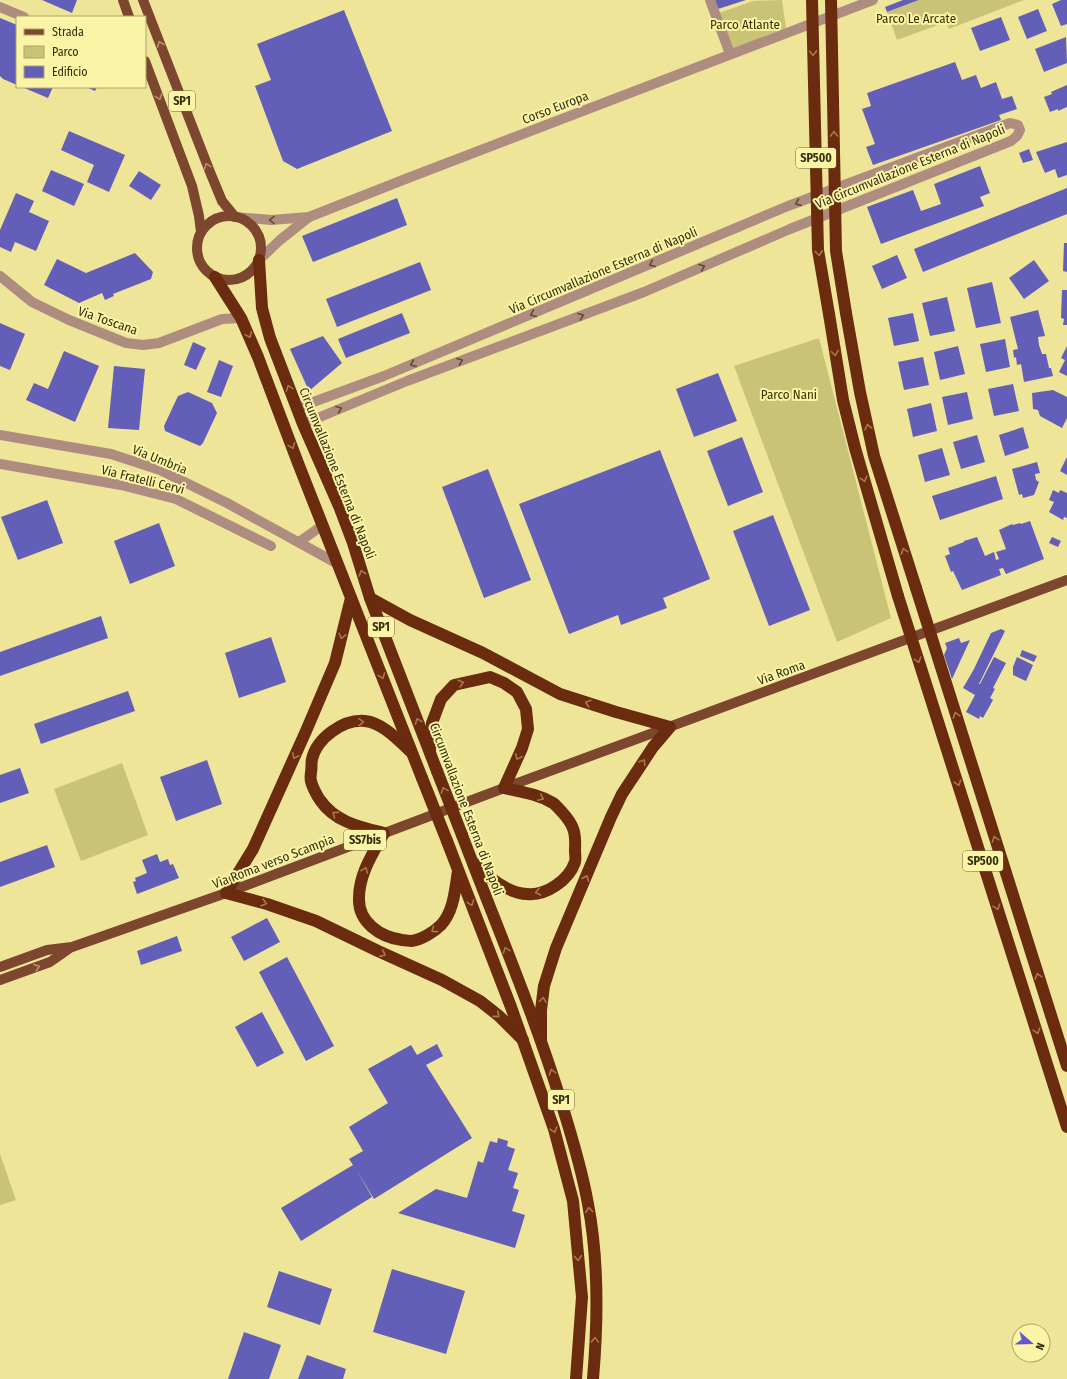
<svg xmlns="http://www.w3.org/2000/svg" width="1067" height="1379" viewBox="0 0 1067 1379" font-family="'Fira Sans Condensed',sans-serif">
  <rect width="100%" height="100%" fill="#eee598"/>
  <g fill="#cac276">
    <path d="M782,0L786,28L732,49L719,13L753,1Z"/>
    <path d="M919,0H1024L949,29L946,22L897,40L887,12Z"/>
    <path d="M819,338L891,618L837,642L734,366Z"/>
    <path d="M122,763L148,835L81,861L54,789Z"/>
    <path d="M0,1154L16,1200L0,1205Z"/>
  </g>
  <g fill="#635fb8">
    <path d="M42,0H77L72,13Z"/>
    <path d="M715,0H746L718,9Z"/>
    <path d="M903,0H919L887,12L885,7Z"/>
    <path d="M1061,0H1067V24L1061,26L1052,4Z"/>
    <path d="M1038,9L1047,31L1027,39L1018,17Z"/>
    <path d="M344,10L392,131L297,169L283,161L255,86L271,80L257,44Z"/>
    <path d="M1001,17L1010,40L980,51L971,28Z"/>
    <path d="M0,18L17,25V85L3,79L0,76Z"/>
    <path d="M1066,37L1067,63L1044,72L1035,49Z"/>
    <path d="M955,62L962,80L976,75L981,88L996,82L1002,99L1012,96L1017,109L999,115L1001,120L873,165L866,147L875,144L862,109L871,106L867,93Z"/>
    <path d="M1067,85V107L1058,111V109L1050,112L1044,97L1052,94L1051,92Z"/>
    <path d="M22,87H53L48,98Z"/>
    <path d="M86,87H97L95,91Z"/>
    <path d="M69,131L125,155L109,192L87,182L94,165L61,150Z"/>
    <path d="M1067,142V175L1058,178L1055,169L1045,173L1036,152Z"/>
    <path d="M1029,149L1033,160L1023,163L1019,153Z"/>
    <path d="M980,166L990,193L980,197L984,206L881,244L867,207L913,190L921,211L941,204L934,184Z"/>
    <path d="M51,170L84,184L74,206L42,191Z"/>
    <path d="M139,171L161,185L151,200L129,186Z"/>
    <path d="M1067,188V214L923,272L914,249Z"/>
    <path d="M16,193L34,201L29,212L49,221L36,251L15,242L11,252L0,247V230Z"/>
    <path d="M397,198L407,225L313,262L302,236Z"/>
    <path d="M1064,243H1067V272L1063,271Z"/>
    <path d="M135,253L153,272L151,279L113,294L114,296L105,300L102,293L79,303L44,285L57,259L86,273Z"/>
    <path d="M897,255L907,278L882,289L872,266Z"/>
    <path d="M1034,260L1049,281L1024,299L1009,278Z"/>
    <path d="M420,262L431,290L337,327L326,299Z"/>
    <path d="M992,282L1001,323L976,328L967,288Z"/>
    <path d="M1062,290H1067V325H1063L1064,319L1061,318Z"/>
    <path d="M947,297L955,331L930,336L922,303Z"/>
    <path d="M1038,310L1045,336L1038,337L1039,345L1042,354H1046L1049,368H1051L1053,376L1024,382L1021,364L1017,365L1016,357L1014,358L1013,350L1018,349L1010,317Z"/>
    <path d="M402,313L410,333L346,358L338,339Z"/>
    <path d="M913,313L919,341L894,346L888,318Z"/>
    <path d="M0,323L25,334L10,370L0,366Z"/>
    <path d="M323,336L342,363L309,391L290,349Z"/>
    <path d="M1005,339L1010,367L986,372L980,344Z"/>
    <path d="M193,342L206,348L196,370L184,365Z"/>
    <path d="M958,346L965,374L940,380L934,352Z"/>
    <path d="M1067,346V376L1059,372L1065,360L1061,358Z"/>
    <path d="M64,351L99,366L75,422L26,400L34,383L48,389Z"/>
    <path d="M923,357L929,385L904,390L898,362Z"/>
    <path d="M219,360L233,366L221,397L207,392Z"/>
    <path d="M114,366L145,369L139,430L108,428Z"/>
    <path d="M718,373L737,421L694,437L676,389Z"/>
    <path d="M1013,384L1019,411L994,416L988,389Z"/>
    <path d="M1053,390L1067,397V418L1062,428L1040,416L1038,410L1033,409L1032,393Z"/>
    <path d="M188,392L212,403L217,413L203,443L200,446L165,431L164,426L178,396Z"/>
    <path d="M967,392L973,419L948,425L942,397Z"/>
    <path d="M931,403L937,431L913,437L907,409Z"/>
    <path d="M1023,427L1029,448L1005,456L999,435Z"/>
    <path d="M977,435L985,462L961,469L953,442Z"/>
    <path d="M742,437L763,492L728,506L707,451Z"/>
    <path d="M942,448L950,475L925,482L918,455Z"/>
    <path d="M660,450L710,579L663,598L667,608L621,625L618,615L569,634L519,504Z"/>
    <path d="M1067,457V475L1060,471Z"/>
    <path d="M1037,462L1040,473L1035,474L1036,480L1039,482L1034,495L1023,498L1022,494L1019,495L1012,469Z"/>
    <path d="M488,469L531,580L484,598L442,487Z"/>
    <path d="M996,476L1003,499L940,520L932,496Z"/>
    <path d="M1053,490L1059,493L1060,490L1067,493V518L1064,517L1063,520L1049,512L1054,502L1049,500Z"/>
    <path d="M47,500L63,543L18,560L1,517Z"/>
    <path d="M773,515L810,610L769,626L733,531Z"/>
    <path d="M1030,521L1044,559L1006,574L1003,568L999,569L1001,575L962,590L953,571L951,572L945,556L950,554L948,548L964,542V541L977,537L985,556L994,552L996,560L999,559L996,552L1006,549L999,530L1012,524L1013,525L1020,523L1021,524Z"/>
    <path d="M159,523L175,566L130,584L114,541Z"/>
    <path d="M1052,537L1061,541L1058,547L1049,543Z"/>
    <path d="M101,616L108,638L0,676V652Z"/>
    <path d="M1001,629L1005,631L979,684H980L994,657L1006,663L993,688L995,689L990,698L993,700L983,718L980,716L979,719L966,712L975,695L963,688L974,669L991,633Z"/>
    <path d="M271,637L286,682L239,698L225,653Z"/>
    <path d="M959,638L961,643L970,640L952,679L944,655L947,648L945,643Z"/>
    <path d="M1022,650L1037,656L1034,662L1020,656Z"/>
    <path d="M1017,657L1033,665L1026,681L1013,675V667Z"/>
    <path d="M128,691L135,711L41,744L34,724Z"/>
    <path d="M207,760L222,804L176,821L160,777Z"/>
    <path d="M20,768L29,793L0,803V775Z"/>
    <path d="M47,845L55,867L0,887V862Z"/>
    <path d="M157,854L160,862L168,859L170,865L173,864L179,878L137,894L133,882L136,881L135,878L147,873L142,860Z"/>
    <path d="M267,918L280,942L244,961L231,937Z"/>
    <path d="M177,936L182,951L141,965L137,951Z"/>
    <path d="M287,957L334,1046L306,1061L259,972Z"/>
    <path d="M262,1012L284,1053L257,1067L235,1027Z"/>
    <path d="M437,1044L443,1056L426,1065L472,1138L374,1199L357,1171L372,1197L301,1241L281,1208L353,1165L349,1159L363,1151L349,1127L388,1103L368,1069L411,1045L417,1055Z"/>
    <path d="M498,1138L508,1141L507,1146L515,1149L508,1170L518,1173L513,1188L519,1190L512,1211L525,1215L515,1248L398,1213L436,1189L467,1198L478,1161L483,1163L490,1141L497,1143Z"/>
    <path d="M392,1269L465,1291L446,1354L373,1332Z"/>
    <path d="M279,1271L332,1289L320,1325L267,1307Z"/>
    <path d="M244,1332L281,1345L269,1379H228Z"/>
    <path d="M307,1355L346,1369L343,1379H298Z"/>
  </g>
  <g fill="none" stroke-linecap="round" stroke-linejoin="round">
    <g stroke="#ae8d80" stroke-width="10">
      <path d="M710,0L730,54"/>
      <path d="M0,7L24,17"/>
      <path d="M235,217L271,220L309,217"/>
      <path d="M259,260L280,240L309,217L408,178L873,0"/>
      <path d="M0,276L32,302L69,320L126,343L143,345L159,343L222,319L241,318"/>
      <path d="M297,408L384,376L788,206L1010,123L1018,125L1020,130L1017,136L1011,141L790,229L644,292L407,381L303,424"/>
      <path d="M0,435L111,454L160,470L227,503L338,564"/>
      <path d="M0,464L121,485L176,499L271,546"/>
      <path d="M299,542L323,525"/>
    </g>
    <g stroke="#7d462f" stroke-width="10">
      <path d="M123,0L129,17"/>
      <path d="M143,0L210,172L222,201L235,217"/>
      <path d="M145,61L192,186L199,216L201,232"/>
      <circle cx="229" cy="248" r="32"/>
      <path d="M0,967L47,950L72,947L226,893L504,788L1067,580"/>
      <path d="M0,980L50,962L70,948"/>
    </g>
    <g stroke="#6a2b0e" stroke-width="12">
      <path d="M259,260L262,308L270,338L303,424L339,506L353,543L370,598L437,771"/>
      <path d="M215,277L241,318L258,357L298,463L422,778"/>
      <path d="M846,313L860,392L874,456L916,588"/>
      <path d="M829,314L843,400L855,448L898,596"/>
      <path d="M351,598L335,663L306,731L253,849L226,893L267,904L316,921L378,951L442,980L480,1001L499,1016L523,1040"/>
      <path d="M370,598L410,620L483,653L560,694L616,712L670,727L653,747L622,794L611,817L556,948L544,986L541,1010V1039"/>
      <path d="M430,750L432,723L441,699L454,685L490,677L504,683L517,692L526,709L528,729L522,748L504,788C521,792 538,794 553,803C556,805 559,809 562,812C574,825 576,833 575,850C575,854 576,859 575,862C569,880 546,896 527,894C508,893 488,877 475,864"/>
      <path d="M410,751C398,740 383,723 365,721C343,719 317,738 312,759C311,763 312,768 311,772C311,774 310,778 311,781C312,786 317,796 320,800C335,822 360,827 384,833C373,853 359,874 359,898C358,922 380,937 402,940C405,940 409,941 411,941C421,940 434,932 441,925C454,911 455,889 458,871"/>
      <path d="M462,835C496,925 534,1013 562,1105C572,1137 582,1170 588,1204C599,1261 598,1321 593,1379"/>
      <path d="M447,841L511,1007L554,1129L573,1201L582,1297L576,1379"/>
    </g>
    <g stroke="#6a2b0e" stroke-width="12">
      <path d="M812,0L818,250L829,314"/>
      <path d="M831,0L836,251L846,313"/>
      <path d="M916,588L1067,1066"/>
      <path d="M898,596L1067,1127"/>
      <path d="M437,771L462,835"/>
      <path d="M422,778L447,841"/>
    </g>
  </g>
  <defs><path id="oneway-chevron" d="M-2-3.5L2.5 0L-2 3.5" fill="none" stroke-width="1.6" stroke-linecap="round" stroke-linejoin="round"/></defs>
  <g stroke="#b69464">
    <use href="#oneway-chevron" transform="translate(160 44) rotate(-112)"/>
    <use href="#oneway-chevron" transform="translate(159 97) rotate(70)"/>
    <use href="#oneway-chevron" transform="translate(207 166) rotate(-111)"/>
    <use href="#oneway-chevron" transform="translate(37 967) rotate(-20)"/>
  </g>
  <g stroke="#a47b4a">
    <use href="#oneway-chevron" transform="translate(813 53) rotate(89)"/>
    <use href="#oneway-chevron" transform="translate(834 134) rotate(-91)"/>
    <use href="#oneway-chevron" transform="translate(819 253) rotate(83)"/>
    <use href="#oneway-chevron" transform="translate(249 335) rotate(66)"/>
    <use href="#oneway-chevron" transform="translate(835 353) rotate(81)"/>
    <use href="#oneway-chevron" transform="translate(289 388) rotate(-111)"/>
    <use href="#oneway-chevron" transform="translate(868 427) rotate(-103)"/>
    <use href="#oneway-chevron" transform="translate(292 446) rotate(69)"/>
    <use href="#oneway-chevron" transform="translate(864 479) rotate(74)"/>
    <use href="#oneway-chevron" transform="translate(904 551) rotate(-107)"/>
    <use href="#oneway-chevron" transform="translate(362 573) rotate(-107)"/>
    <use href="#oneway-chevron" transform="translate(342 636) rotate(104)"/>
    <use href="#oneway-chevron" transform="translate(918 660) rotate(72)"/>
    <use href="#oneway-chevron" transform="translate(382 676) rotate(69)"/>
    <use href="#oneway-chevron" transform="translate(461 683) rotate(-16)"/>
    <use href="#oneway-chevron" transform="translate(588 703) rotate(-162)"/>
    <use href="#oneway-chevron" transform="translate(956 715) rotate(-108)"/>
    <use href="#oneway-chevron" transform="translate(418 721) rotate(-111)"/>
    <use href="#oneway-chevron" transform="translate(361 722) rotate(-1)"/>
    <use href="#oneway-chevron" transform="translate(295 756) rotate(114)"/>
    <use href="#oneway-chevron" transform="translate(518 757) rotate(116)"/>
    <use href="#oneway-chevron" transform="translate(643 762) rotate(-57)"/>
    <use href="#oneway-chevron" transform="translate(958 783) rotate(72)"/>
    <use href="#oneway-chevron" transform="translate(444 790) rotate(-111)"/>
    <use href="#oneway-chevron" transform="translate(541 798) rotate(25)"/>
    <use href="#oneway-chevron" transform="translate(335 814) rotate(-144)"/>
    <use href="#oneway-chevron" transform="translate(995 839) rotate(-108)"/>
    <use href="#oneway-chevron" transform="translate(365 870) rotate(-69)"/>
    <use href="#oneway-chevron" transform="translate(586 878) rotate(-67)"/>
    <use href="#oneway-chevron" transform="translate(538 892) rotate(169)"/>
    <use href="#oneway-chevron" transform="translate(264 903) rotate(16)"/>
    <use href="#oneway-chevron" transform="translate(471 903) rotate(69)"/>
    <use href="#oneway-chevron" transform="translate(997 907) rotate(72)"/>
    <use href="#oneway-chevron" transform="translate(434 930) rotate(143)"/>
    <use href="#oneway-chevron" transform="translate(506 950) rotate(-111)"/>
    <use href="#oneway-chevron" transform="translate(383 954) rotate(24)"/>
    <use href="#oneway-chevron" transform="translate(1038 976) rotate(-108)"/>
    <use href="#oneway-chevron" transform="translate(543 1000) rotate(-82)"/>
    <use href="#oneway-chevron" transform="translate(497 1015) rotate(41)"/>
    <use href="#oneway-chevron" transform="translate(1037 1031) rotate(72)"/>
    <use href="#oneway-chevron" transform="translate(552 1072) rotate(-108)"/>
    <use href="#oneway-chevron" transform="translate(554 1130) rotate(73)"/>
    <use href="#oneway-chevron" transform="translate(589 1210) rotate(-98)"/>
    <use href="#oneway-chevron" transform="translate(578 1258) rotate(85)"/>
    <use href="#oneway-chevron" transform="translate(595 1340) rotate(-88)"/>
  </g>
  <g stroke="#594d32">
    <use href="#oneway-chevron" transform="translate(798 203) rotate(159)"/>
    <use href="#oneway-chevron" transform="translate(272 220) rotate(-179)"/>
    <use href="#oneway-chevron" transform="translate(652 264) rotate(157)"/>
    <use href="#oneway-chevron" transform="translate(702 267) rotate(-23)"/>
    <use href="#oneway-chevron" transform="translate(533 314) rotate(157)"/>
    <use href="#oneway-chevron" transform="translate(581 316) rotate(-21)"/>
    <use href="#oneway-chevron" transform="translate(460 361) rotate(-21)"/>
    <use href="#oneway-chevron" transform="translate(413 364) rotate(157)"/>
    <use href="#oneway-chevron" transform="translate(339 409) rotate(-22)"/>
  </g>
  <g text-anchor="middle" stroke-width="4" stroke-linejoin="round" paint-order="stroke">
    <g fill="#fbf3a5" stroke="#706b3d" stroke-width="1">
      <rect x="169" y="91" width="26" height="20" rx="3"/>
      <rect x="796" y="148" width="40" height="20" rx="3"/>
      <rect x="368" y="617" width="26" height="20" rx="3"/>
      <rect x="344" y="830" width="42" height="20" rx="3"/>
      <rect x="963" y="851" width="40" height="20" rx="3"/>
      <rect x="548" y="1090" width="26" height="20" rx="3"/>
    </g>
    <g font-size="12" font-weight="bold" fill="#353111">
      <text x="182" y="105">SP1</text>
      <text x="816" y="162">SP500</text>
      <text x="381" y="631">SP1</text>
      <text x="365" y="844">SS7bis</text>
      <text x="983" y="865">SP500</text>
      <text x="561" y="1104">SP1</text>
    </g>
    <g font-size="13" fill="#3a3401" stroke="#fbf3a5">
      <text x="916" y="23">Parco Le Arcate</text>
      <text x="745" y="29">Parco Atlante</text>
      <text x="789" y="399">Parco Nani</text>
    </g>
    <g font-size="13" fill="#353111" stroke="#fbf3a5">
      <text transform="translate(555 107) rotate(-21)" y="5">Corso Europa</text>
      <text transform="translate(910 166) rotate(-22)" y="5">Via Circumvallazione Esterna di Napoli</text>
      <text transform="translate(603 270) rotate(-23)" y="5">Via Circumvallazione Esterna di Napoli</text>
      <text transform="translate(108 320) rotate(19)" y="5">Via Toscana</text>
      <text transform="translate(160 459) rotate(22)" y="5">Via Umbria</text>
      <text transform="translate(338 473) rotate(68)" y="5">Circumvallazione Esterna di Napoli</text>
      <text transform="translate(143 479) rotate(14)" y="5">Via Fratelli Cervi</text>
      <text transform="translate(781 672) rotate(-20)" y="5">Via Roma</text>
      <text transform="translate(467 809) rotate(69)" y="5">Circumvallazione Esterna di Napoli</text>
      <text transform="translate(273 861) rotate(-21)" y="5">Via Roma verso Scampia</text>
    </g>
  </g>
  <rect x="16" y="16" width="130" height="72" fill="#fbf3a5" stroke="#aca56a"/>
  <rect x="24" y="29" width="20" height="6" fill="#7d462f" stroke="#aca56a"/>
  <text x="52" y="36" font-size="12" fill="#353111">Strada</text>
  <rect x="24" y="46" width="20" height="12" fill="#cac276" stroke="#aca56a"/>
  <text x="52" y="56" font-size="12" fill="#353111">Parco</text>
  <rect x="24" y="66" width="20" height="12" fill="#635fb8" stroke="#aca56a"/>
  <text x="52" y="76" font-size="12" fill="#353111">Edificio</text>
  <g transform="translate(1031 1343) rotate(110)"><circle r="19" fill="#fbf3a5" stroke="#aca56a"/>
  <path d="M0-3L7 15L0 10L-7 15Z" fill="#6257cf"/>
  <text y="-6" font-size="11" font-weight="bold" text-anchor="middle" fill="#353111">N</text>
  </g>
</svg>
